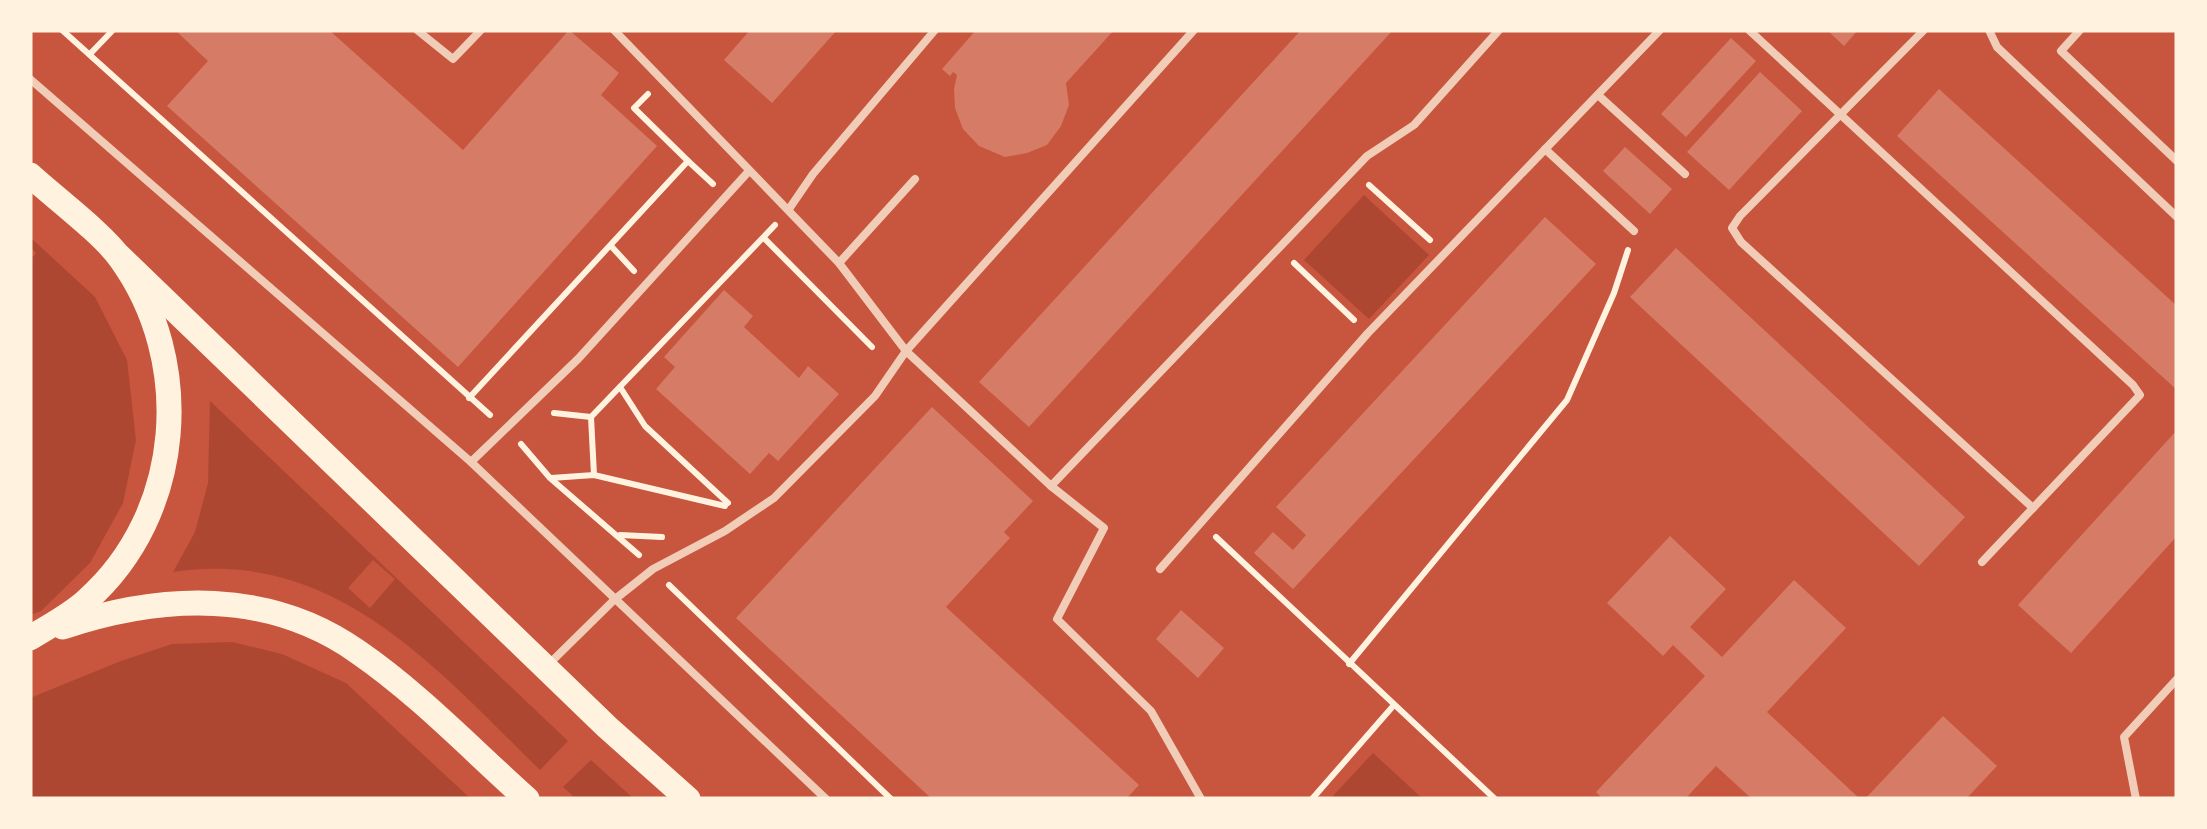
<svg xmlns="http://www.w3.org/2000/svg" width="2207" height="829" viewBox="0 0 2207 829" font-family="'IBM Plex Sans',sans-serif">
  <rect width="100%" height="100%" fill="#c8553d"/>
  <g fill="#ae4732" fill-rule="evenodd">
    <path d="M1364,195L1429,255L1369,319L1304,260Z"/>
    <path d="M30,237L95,297L127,360L136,440L123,503L90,563L41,611L30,615V260L36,253L30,247Z"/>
    <path d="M210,401L568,741L540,770C436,668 334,547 173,572L195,532L208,483ZM373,560L395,579L370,608L348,588Z"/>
    <path d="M232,642L282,654L346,683L471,799H30V698L121,661L172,644Z"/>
    <path d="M1373,753L1423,799H1330Z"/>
    <path d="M591,760L634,799H576L563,787Z"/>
  </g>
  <g fill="#d67c66">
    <path d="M175,30H329L463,150L569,30L619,73L601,95L657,146L458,367L167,106L208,61Z"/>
    <path d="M750,30H837L772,103L724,60Z"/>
    <path d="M976,30H1114L1066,83L1069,105L1061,126L1047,145L1027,153L1005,157L979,146L963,129L955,108L954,89L957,75L953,72L950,76L942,69Z"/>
    <path d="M1301,30H1393L1029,427L979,382Z"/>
    <path d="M1827,30H1858L1844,46Z"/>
    <path d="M1731,38L1756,61L1686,137L1661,114Z"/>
    <path d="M1760,72L1802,111L1729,190L1687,152Z"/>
    <path d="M1939,89L2177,306V390L1897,136Z"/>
    <path d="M1625,147L1672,189L1650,214L1603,171Z"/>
    <path d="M1545,217L1596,264L1293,589L1254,553L1273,532L1293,550L1306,535L1276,507Z"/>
    <path d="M1676,248L1965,517L1919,566L1630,297Z"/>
    <path d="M724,290L753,316L744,327L799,378L808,366L839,394L778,461L769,453L750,474L656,389L675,367L664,357Z"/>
    <path d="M932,407L1033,501L1004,532L1010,538L946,607L1139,785L1126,799H932L736,618Z"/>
    <path d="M2177,430V536L2071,653L2018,605Z"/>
    <path d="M1670,536L1726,589L1690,627L1722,657L1794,580L1846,628L1767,712L1860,799H1752L1716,766L1685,799H1603L1596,792L1705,676L1673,645L1663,656L1607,603Z"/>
    <path d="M1181,610L1224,648L1198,678L1156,639Z"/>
    <path d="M1943,716L1997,766L1966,799H1865Z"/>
  </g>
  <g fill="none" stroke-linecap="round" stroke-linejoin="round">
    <g stroke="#fff3e0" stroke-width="6">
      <path d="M62,30L490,415"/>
      <path d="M90,54L113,30"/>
      <path d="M688,161L713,184"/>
      <path d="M1369,185L1430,240"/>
      <path d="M764,238L872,347"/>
      <path d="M611,246L634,271"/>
      <path d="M1294,263L1354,320"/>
      <path d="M620,387L645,426L728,503"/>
      <path d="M469,398L688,161L634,108L648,94"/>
      <path d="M554,413L591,417"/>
      <path d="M521,444L550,478L639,555"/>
      <path d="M594,475L591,417L775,225"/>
      <path d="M551,478L594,475L725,506"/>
      <path d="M620,535L662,537"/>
      <path d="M1216,537L1495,799"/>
      <path d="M669,585L891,799"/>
      <path d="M1349,664L1567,400L1614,293L1628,250"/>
      <path d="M1312,799L1394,705"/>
    </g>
    <g stroke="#f1ccb7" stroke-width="8">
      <path d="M417,30L453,59L481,30"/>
      <path d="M614,30L839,263L906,351L1051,486L1104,528L1057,619L1151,711L1201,799"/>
      <path d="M1749,30L2133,385L2140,395L1982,562"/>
      <path d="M1924,30L1740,216L1732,228L1741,242L2033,508"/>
      <path d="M1989,30L1997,47L2177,217"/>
      <path d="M2080,30L2061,51L2177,161"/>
      <path d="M30,79L471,462L826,799"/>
      <path d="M1598,95L1685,174"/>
      <path d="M1545,149L1634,231"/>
      <path d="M789,209L813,174L935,30"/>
      <path d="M839,263L915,179"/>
      <path d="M471,462L578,359L749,171"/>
      <path d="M1051,486L1367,156L1414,125L1499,30"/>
      <path d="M1160,569L1368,333L1660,30"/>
      <path d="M549,664L614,600L653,569L725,531L774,498L875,396L906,351L1194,30"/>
      <path d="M2136,799L2124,737L2177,679"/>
    </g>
    <g stroke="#fff3e0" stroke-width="25">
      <path d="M30,175C54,197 102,233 120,258C195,361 184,514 87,600C71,615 49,626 30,638"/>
      <path d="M119,256L607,727L688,799"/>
      <path d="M63,627C162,594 269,589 358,652C419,694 472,750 527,799"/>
    </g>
  </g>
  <rect width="2207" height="829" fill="none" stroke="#fff3e0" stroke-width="65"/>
</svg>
